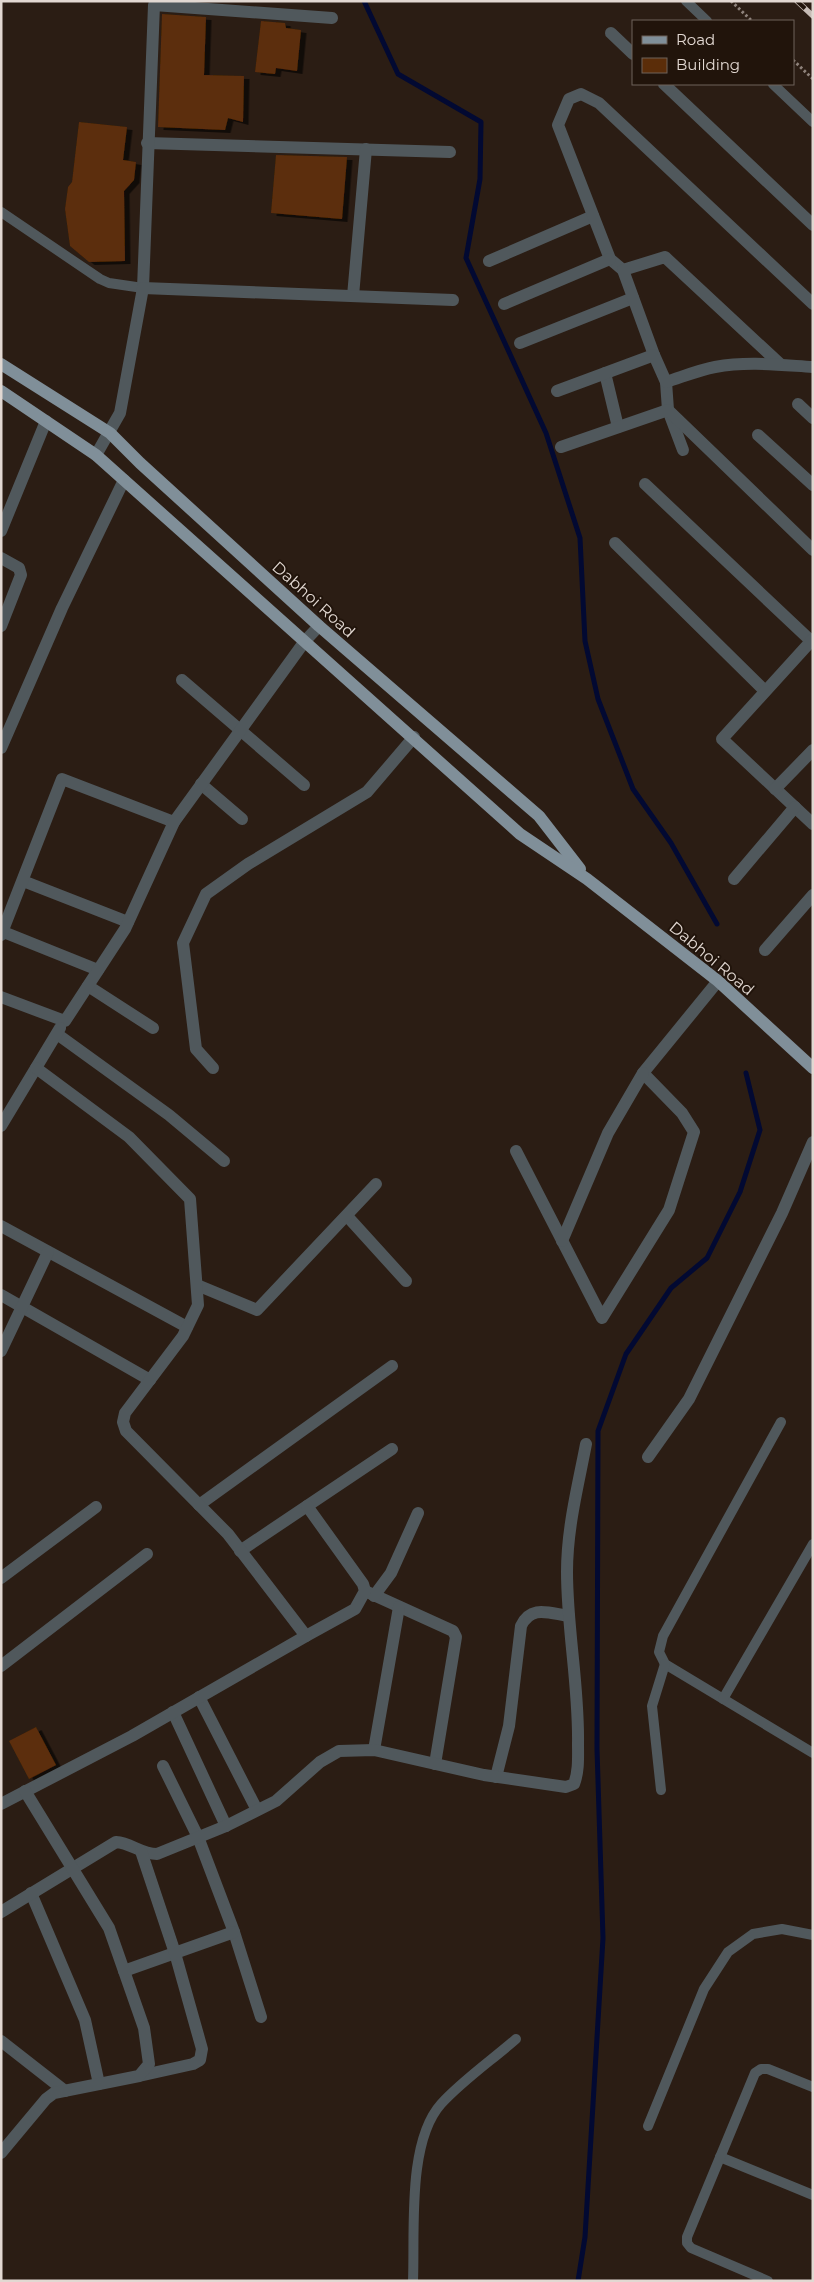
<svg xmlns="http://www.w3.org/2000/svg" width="814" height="2282" viewBox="0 0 814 2282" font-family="Montserrat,sans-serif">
  <defs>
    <filter id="shadow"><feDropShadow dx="5.5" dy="3" stdDeviation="0" flood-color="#0009"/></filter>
  </defs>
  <rect width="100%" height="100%" fill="#2b1d14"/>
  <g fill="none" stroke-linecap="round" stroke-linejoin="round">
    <g stroke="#020932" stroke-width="5">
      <path d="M364,1L398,74L481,122L480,179L466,258L546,433L580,538L585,641L598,699L633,789L671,843L717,924"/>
      <path d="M578,2281L585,2237L603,1938L597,1749L598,1431L626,1354L671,1288L707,1258L740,1192L760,1130L746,1073"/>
    </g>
  </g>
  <g fill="#5b2d09" filter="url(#shadow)">
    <path d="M162,14L206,17L204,75L244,76L243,122L228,118L225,130L158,127Z"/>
    <path d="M261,21L285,23L286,28L301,30L297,71L276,68L275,74L255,72Z"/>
    <path d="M79,122L127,127L123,160L136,162L134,180L124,191L125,261L89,262L70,246L65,209L68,187L72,182Z"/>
    <path d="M276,155L347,157L342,219L271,213Z"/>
    <path d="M36,1727L56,1765L29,1779L9,1741Z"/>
  </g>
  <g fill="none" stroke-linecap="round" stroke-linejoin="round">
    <g stroke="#8e827b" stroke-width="3" stroke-dasharray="2.5 2.5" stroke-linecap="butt">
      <path d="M731,1L752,21"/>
      <path d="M793,60L813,79"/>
    </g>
    <g stroke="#50585c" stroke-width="10">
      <path d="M686,1L707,21"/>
      <path d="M773,84L813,122"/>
      <path d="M1,212L100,279L109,283L143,288"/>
      <path d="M781,1422L663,1636L659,1652L665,1664L813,1753"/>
      <path d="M723,1699L813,1544"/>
      <path d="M661,1790L652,1706L665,1664"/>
      <path d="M648,2126L704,1989L728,1952L753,1934L782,1929L813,1935"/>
      <path d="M720,2157L813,2195"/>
      <path d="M413,2281C415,2231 407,2142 441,2104C463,2080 492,2060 516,2039"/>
      <path d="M768,2281L691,2248L687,2243V2237L755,2073L761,2069H768L813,2087"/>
    </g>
    <g stroke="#50585c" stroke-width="12">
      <path d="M611,33L633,54"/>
      <path d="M664,84L813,225"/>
      <path d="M147,143L450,152"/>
      <path d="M489,261L593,216"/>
      <path d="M623,270L610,259L558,125L569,99L581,94L599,103L813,304"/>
      <path d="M143,288L154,5L332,18"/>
      <path d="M353,296L366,149"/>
      <path d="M504,304L610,259"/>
      <path d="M520,343L633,298"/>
      <path d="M654,355L623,270L665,257L780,364"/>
      <path d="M605,373L618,427"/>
      <path d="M666,382L668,410L683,450"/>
      <path d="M557,391L654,355L666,382C682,377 699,370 715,367C748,361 780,365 813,367"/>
      <path d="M798,404L813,418"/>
      <path d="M758,435L813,485"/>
      <path d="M561,447L668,410L813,550"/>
      <path d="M96,455L120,413L143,288L453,300"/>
      <path d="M645,484L811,641"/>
      <path d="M1,531L46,421"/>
      <path d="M615,543L765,691"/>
      <path d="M1,558L19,568L21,575L1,626"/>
      <path d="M813,639L722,739L813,824"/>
      <path d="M182,680L304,785"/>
      <path d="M1,748L62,608L124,480"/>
      <path d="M201,784L242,819"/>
      <path d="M775,789L813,750"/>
      <path d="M734,879L795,807"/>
      <path d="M23,881L128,922"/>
      <path d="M1,931L98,970"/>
      <path d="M1,935L62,779L174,822"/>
      <path d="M765,950L813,895"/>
      <path d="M88,986L153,1028"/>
      <path d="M1,997L65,1021L125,929L174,822L305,641L319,626"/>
      <path d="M57,1034L169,1115L224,1161"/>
      <path d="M213,1068L196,1049L183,943L206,894L248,864L367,792L414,737"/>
      <path d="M1,1126L60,1028"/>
      <path d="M516,1151L602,1318L669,1210L694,1132L682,1113L643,1073L718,981"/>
      <path d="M347,1216L406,1281"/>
      <path d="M1,1226L187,1327"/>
      <path d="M562,1241L608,1133L643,1073"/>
      <path d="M197,1285L257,1310L376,1184"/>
      <path d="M1,1295L150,1380"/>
      <path d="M1,1351L48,1252"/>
      <path d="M648,1457L689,1399L782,1213L813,1142"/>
      <path d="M199,1505L392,1366"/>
      <path d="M240,1551L392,1449"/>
      <path d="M1,1578L96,1507"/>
      <path d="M365,1591L453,1631L456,1637L435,1764"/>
      <path d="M374,1596L391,1573L418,1513"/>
      <path d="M306,1636L355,1609L365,1591L363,1584L307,1506"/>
      <path d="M1,1666L147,1554"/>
      <path d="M199,1697L257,1810"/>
      <path d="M173,1712L226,1826"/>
      <path d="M374,1750L399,1607"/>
      <path d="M163,1766L198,1837L234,1932L261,2017"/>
      <path d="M496,1777L509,1726L521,1626C531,1605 548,1613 569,1616"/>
      <path d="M1,1804L132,1736L306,1636L228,1534L126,1431L123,1422L125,1413L183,1336L198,1305L190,1199L129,1137L36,1068"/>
      <path d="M31,1893L85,2020L99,2084"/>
      <path d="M1,1912L116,1842C131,1843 141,1854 157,1854L226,1826L276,1801L320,1762L339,1751L374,1750L484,1775L566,1787L574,1784C579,1771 578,1757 578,1743C579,1686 567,1629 567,1572C567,1528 578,1486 586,1444"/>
      <path d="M124,1971L234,1932"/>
      <path d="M1,2041L65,2091"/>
      <path d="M139,2076L193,2064L200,2060L202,2049L175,1953L141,1851"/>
      <path d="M1,2153L46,2099L54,2093L139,2076L149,2064L144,2028L109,1928L25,1791"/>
    </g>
    <g stroke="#808f99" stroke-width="12">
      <path d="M1,364L110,433L140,463L319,626L539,816L580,869"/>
      <path d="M1,391L96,455L520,834L587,879L718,981L813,1068"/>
    </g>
    <defs>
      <path id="rail" d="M797,1L813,16"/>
    </defs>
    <use href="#rail" stroke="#c7bcb6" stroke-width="5.5"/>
    <use href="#rail" stroke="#21140b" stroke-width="4" stroke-dasharray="11" stroke-linecap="butt"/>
  </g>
  <g text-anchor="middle" stroke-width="4" stroke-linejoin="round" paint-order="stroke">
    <g font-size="16" fill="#e2d8d2" stroke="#21140b">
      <text transform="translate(314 599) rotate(42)" y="6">Dabhoi Road</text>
      <text transform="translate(712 958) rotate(40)" y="6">Dabhoi Road</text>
    </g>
  </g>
  <rect width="814" height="2282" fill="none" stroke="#e2d8d2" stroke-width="5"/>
  <rect x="632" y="20" width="162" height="65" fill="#21140b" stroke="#6e625b"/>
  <rect x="642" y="36" width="25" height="8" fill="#808f99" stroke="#6e625b"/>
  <text x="676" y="45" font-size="15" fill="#e2d8d2">Road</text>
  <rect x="642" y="58" width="25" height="15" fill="#5b2d09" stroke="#6e625b"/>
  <text x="676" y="70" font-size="15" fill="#e2d8d2">Building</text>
</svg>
